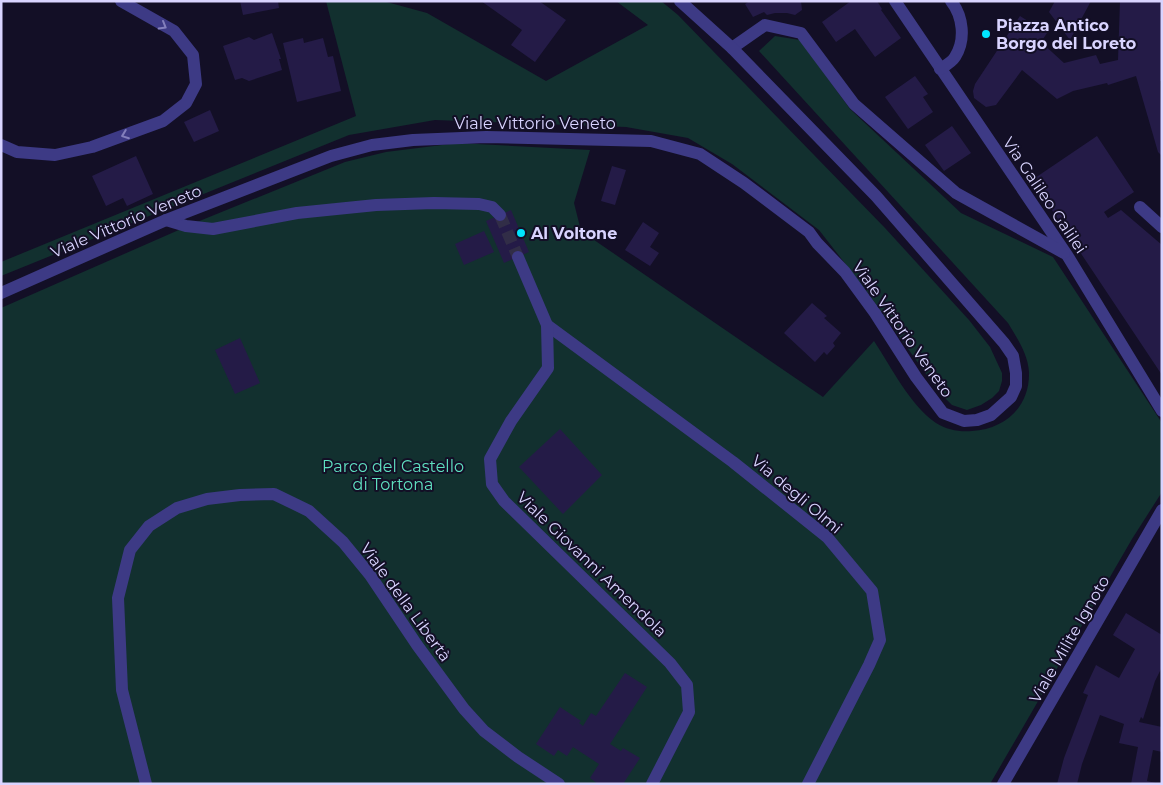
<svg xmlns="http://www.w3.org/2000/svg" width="1163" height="785" viewBox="0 0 1163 785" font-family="Montserrat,sans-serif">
  <rect width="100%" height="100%" fill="#130f26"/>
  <g fill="#12302f">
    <path d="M326,1H383L427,13L546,81L648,25L616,1H661L678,15L885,228L969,320L990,347L1002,373V381L999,391L992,398L981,405L967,410L952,405L939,392L865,289L819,230L732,164L688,138L626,127L435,120L349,135L1,276V262L356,116Z"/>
    <path d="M775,36L800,40L850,109L961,213L1053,257L1162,423V492L1132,539L990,784H1V308L197,222L345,162L386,152L458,143L590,150L574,203L581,231L823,397L874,341C892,368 909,404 936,423C947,430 959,432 972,431C1005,429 1030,407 1029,372C1028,354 1017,338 1008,323L759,51Z"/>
  </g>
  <g fill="#241b47">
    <path d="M240,1H278L279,8L243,15Z"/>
    <path d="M481,1H539L566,20L535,62L511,45L522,30Z"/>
    <path d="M750,1H801L802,10L795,15L787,13H775L767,15L764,12L753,17L745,4Z"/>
    <path d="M851,1H877L882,9L881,10L901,38L875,57L855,29L836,42L822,22Z"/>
    <path d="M1055,1H1091L1070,40L1049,12Z"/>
    <path d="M1120,1H1159L1162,7V81H1160L1162,156L1158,152L1136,76L1108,85L1107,83L1073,91L1057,99L1022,70L996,105L986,107L974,98L973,91L975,84L1020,16L1047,33L1041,42L1064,63L1096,55L1100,64L1118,60Z"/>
    <path d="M272,33L281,59H279L282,70L249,81L242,78L235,80L223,46L249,37L254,40Z"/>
    <path d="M303,38L304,43L323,38L328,57L333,56L341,91L297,102L283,43Z"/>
    <path d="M915,76L928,94L923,97L933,112L908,129L885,97Z"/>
    <path d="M210,110L219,131L194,142L184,122Z"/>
    <path d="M952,126L971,153L944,171L925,145Z"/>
    <path d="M1097,136L1134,192L1104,212L1108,218L1121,210L1162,245V375L1032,180Z"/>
    <path d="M136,156L153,194L127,206L123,198L106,206L92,176Z"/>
    <path d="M612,166L626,170L615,205L601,201Z"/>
    <path d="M511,210L529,252L504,263L486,221Z"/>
    <path d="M643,222L659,233L650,247L659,253L650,266L625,250Z"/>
    <path d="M484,231L494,252L464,265L455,244Z"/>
    <path d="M812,303L827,316L824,318L841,333L833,343L835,346L827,355L824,352L815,362L784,333Z"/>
    <path d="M240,338L260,383L235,394L215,350Z"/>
    <path d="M560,429L602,475L563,514L519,467Z"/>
    <path d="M1126,613L1162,635V667L1155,681L1143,719L1141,717L1139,722L1162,727V752L1153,750L1147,781L1160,784H1131L1138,747L1119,743L1124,724L1100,715L1082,764L1077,784H1057L1064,758L1088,695L1083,693L1096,665L1119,678L1135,649L1113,635Z"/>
    <path d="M625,673L647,687L610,744L621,751L623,748L640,758L623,784H598L590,778L599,764L573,747L567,756L558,750L554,756L536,744L560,707L581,721L579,723L583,726L591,713L596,716Z"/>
  </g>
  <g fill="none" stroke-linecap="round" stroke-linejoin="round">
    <path stroke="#312d47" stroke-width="12" stroke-dasharray="12 6" stroke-linecap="butt" d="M500,215L518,257"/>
    <path stroke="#3d3a85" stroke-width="12" d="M547,325L733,462L827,537L872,591L880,640L869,665L808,784"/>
    <g stroke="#3d3a85" stroke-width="12">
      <path d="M895,1L1067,255L1162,411"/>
      <path d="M732,48L765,25L801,33L854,104L956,193L1064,253"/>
      <path d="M940,69C945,66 952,62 955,57C966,40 963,16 951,1"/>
      <path d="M1,145L17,152L55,155L92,147L163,121L186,103L196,84L193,55L174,31L121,1"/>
      <path d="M1140,207L1162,227"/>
      <path d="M166,220L186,226L213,229L297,213L376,205L434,203L479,204L492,207L500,215"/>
      <path d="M518,257L547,325L548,368L511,421L490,459L492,484L504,501L670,663L687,685L689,712L652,784"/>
      <path d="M146,784L122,690L118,598L130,550L149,526L177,508L207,499L240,495L274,494L309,511L343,542L370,575L417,645L464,709L484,731L518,757L559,784"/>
      <path d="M1003,784L1162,510"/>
    </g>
    <path stroke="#3d3a85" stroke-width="12" d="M1,293L166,220L331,156L372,145L413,140L486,137L651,141L700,154L744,183L809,232L817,243L845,272L875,313L916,377L943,413L964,421L977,420L991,415L1011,397L1016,386V373L1013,356L1004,343L876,196L732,48L680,1"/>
  </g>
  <defs><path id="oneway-chevron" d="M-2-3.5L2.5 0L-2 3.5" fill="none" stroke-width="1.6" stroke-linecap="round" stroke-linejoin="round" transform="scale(1.25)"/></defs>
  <g stroke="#837fbc">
    <use href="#oneway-chevron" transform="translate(163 26) rotate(30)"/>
    <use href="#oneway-chevron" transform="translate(125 135) rotate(159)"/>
  </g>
  <g fill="#00e5ff" stroke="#130f26" stroke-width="2">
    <circle cx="986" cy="34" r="5"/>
    <circle cx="521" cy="233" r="5"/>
  </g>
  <g text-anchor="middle" stroke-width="4" stroke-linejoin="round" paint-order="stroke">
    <g font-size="16" font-weight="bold" fill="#d9d4ff" stroke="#130f26" text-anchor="start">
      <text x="996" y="31">Piazza Antico<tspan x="996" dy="18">Borgo del Loreto</tspan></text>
      <text x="531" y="239">Al Voltone</text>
    </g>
    <g font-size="16" fill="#d9d4ff" stroke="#130f26">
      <text x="535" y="129">Viale Vittorio Veneto</text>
      <text transform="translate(1045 195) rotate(56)" y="6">Via Galileo Galilei</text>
      <text transform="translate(126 221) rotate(-23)" y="6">Viale Vittorio Veneto</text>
      <text transform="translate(903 329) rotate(55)" y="6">Viale Vittorio Veneto</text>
      <text transform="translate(797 494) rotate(40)" y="6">Via degli Olmi</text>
      <text transform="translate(592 564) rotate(44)" y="6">Viale Giovanni Amendola</text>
      <text transform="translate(406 602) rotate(54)" y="6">Viale della Libertà</text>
      <text transform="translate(1069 639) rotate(-60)" y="6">Viale Milite Ignoto</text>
    </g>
    <g font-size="16" fill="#5fe0c0" stroke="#130f26">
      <text x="393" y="472">Parco del Castello<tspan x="393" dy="18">di Tortona</tspan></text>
    </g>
  </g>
  <rect width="1163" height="785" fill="none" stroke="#d9d4ff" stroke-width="5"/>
</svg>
